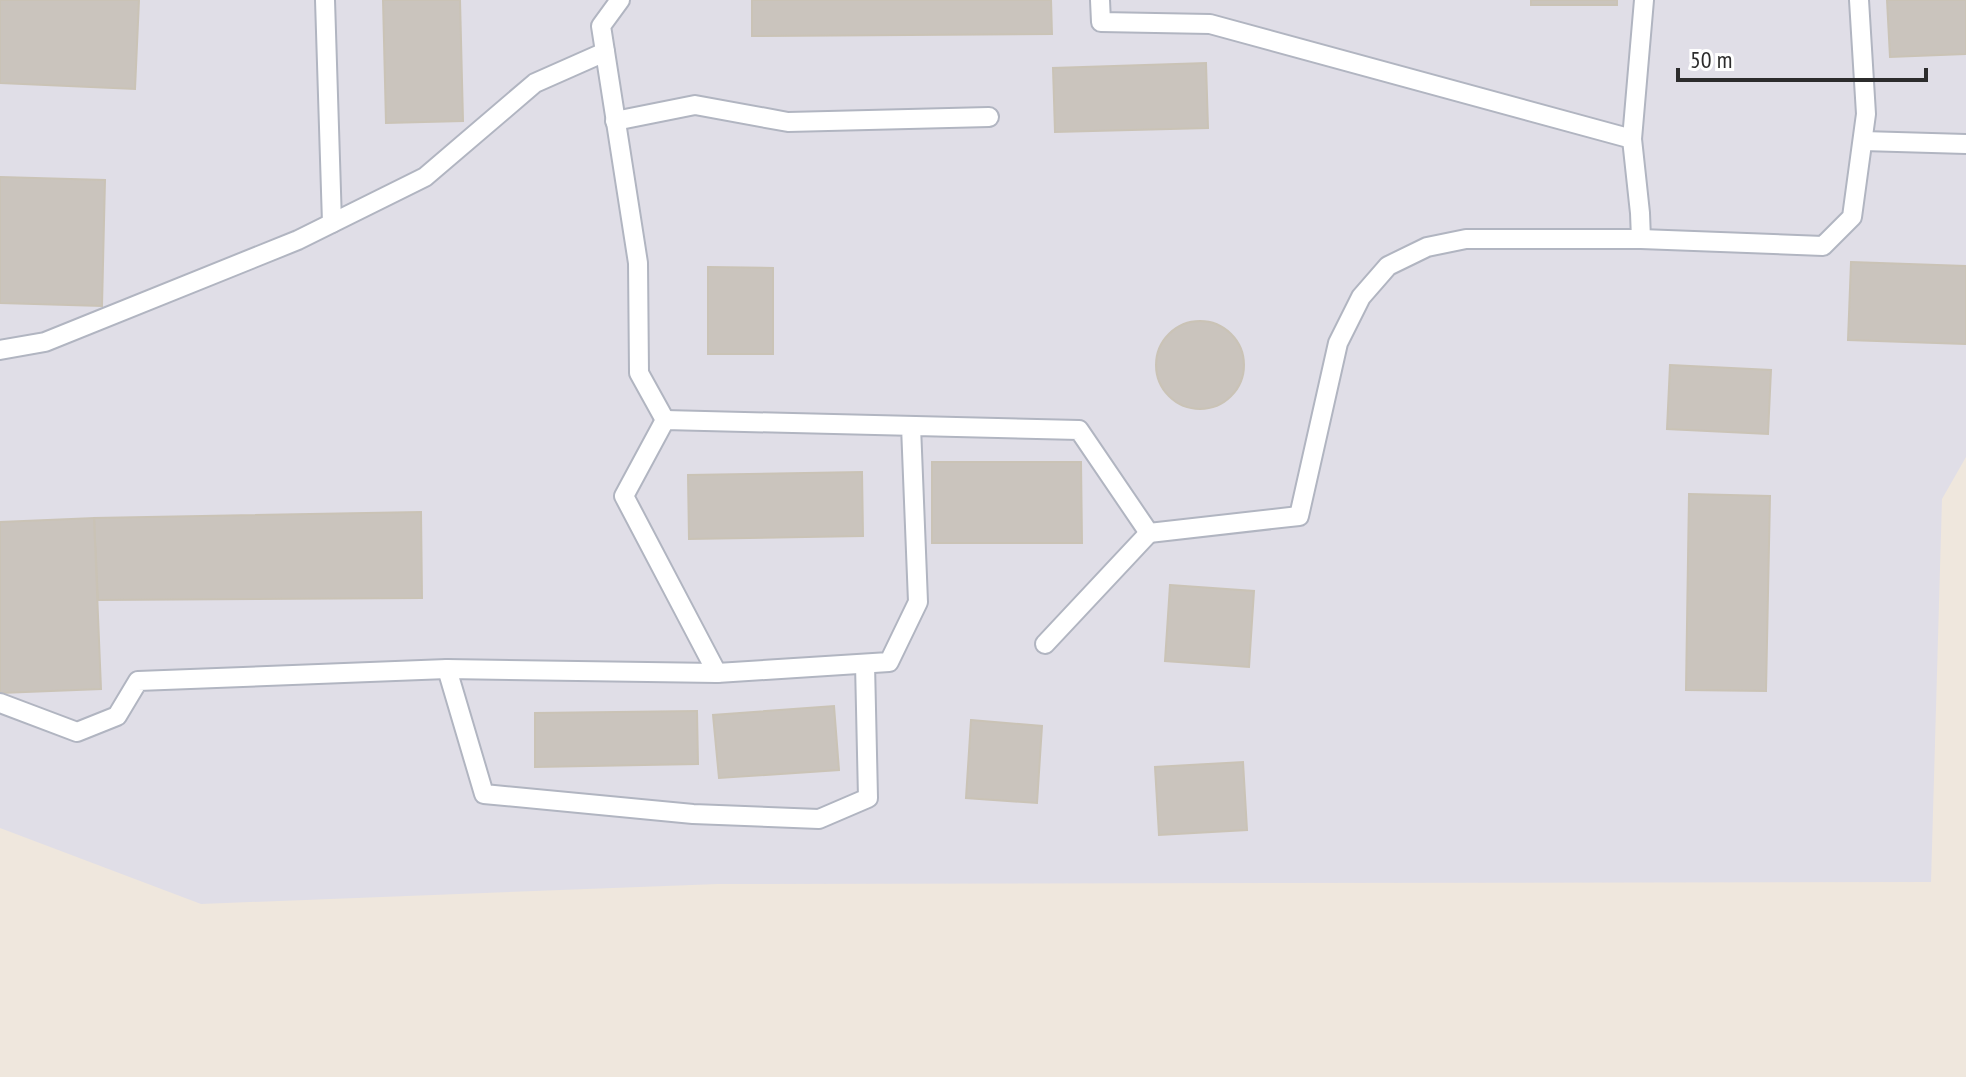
<svg xmlns="http://www.w3.org/2000/svg" width="1966" height="1077" viewBox="0 0 1966 1077" font-family="'PT Sans Narrow',sans-serif">
  <rect width="100%" height="100%" fill="#efe7dd"/>
  <path fill="#e0dee7" d="M0,0H1966V457L1942,499L1931,882L718,884L201,904L0,828Z"/>
  <g fill="#cac4bd" stroke="#cac3b6" stroke-width="2">
    <path d="M0,0H139L135,89L0,83Z"/>
    <path d="M383,0H460L463,121L386,123Z"/>
    <path d="M752,0H1051L1052,34L752,36Z"/>
    <rect x="1531" y="0" width="86" height="5"/>
    <path d="M1887,0H1966V54L1890,57Z"/>
    <path d="M1206,63L1208,128L1055,132L1053,68Z"/>
    <path d="M0,177L105,180L102,306L0,303Z"/>
    <path d="M1851,262L1966,266V344L1848,340Z"/>
    <path d="M708,267L773,268V354H708Z"/>
    <circle cx="1200" cy="365" r="44"/>
    <path d="M1670,365L1771,370L1768,434L1667,429Z"/>
    <path d="M932,462H1081L1082,543H932Z"/>
    <path d="M862,472L863,536L689,539L688,475Z"/>
    <path d="M1689,494L1770,496L1766,691L1686,690Z"/>
    <path d="M421,512L422,598L98,600L94,518Z"/>
    <path d="M94,518L101,689L0,693V522Z"/>
    <path d="M1170,585L1254,591L1249,667L1165,661Z"/>
    <path d="M834,706L839,770L719,778L713,715Z"/>
    <path d="M697,711L698,764L535,767V713Z"/>
    <path d="M971,720L1042,726L1037,803L966,798Z"/>
    <path d="M1243,762L1247,830L1159,835L1155,767Z"/>
  </g>
  <g fill="none" stroke-linecap="round" stroke-linejoin="round">
    <defs>
      <g id="lane">
        <path d="M325,0L332,223"/>
        <path d="M620,0L601,26L638,263L639,373L665,420"/>
        <path d="M1100,0L1101,22L1210,24L1632,139L1644,0"/>
        <path d="M615,121L695,105L788,122L989,117"/>
        <path d="M1863,141L1966,144"/>
        <path d="M1641,239L1823,246L1852,217L1866,114L1859,0"/>
        <path d="M0,350L45,342L298,240L425,177L535,83L605,52"/>
        <path d="M911,426L918,602L889,662L717,673L624,496L665,420L1079,430L1149,533L1299,516L1338,343L1361,297L1388,266L1427,247L1466,239H1641L1640,213L1632,139"/>
        <path d="M1045,644L1149,533"/>
        <path d="M717,673L447,669L484,794L693,814L819,819L868,798L865,664"/>
        <path d="M0,703L77,732L117,716L138,681L447,669"/>
      </g>
    </defs>
    <use href="#lane" stroke="#b1b5c1" stroke-width="22"/>
    <use href="#lane" stroke="#fff" stroke-width="18"/>
  </g>
  <path d="M1678 68v12h248v-12" fill="none" stroke="#2c2c2c" stroke-width="4"/>
  <text x="1690" y="68" font-size="24" fill="#2c2c2c" stroke="#ffffff" stroke-width="6" paint-order="stroke">50 m</text>
</svg>
